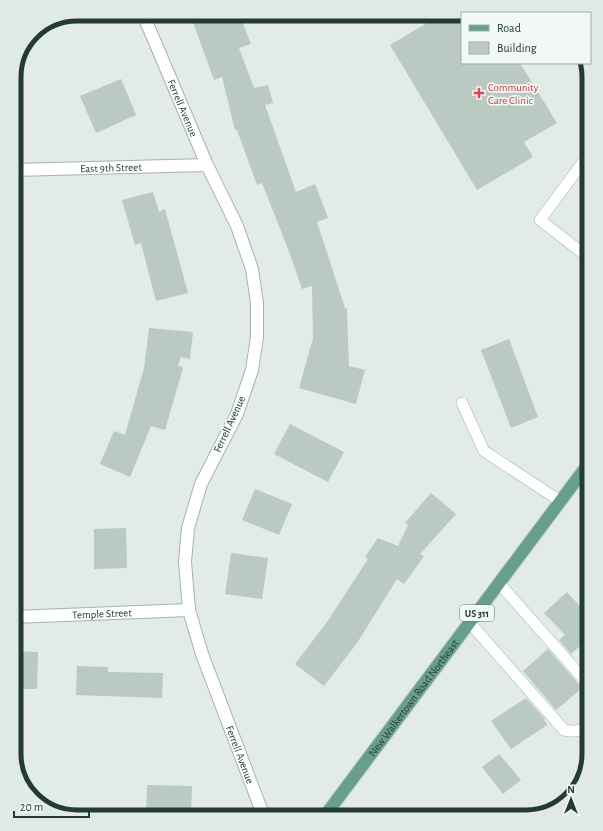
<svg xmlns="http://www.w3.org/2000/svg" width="603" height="831" viewBox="0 0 603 831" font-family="'Alegreya Sans',sans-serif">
  <rect width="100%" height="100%" fill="#e2ebe6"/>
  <g fill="#bac9c1">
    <path d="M190,14H239L251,44L239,48L254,88L268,85L273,103L265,105L296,192L315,184L328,218L317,222L345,308H347L349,366L365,370L356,404L299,388L313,338L312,286L302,289L290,254L262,183L257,185L237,130H235L222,77L214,80Z"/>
    <path d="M442,14H462V63H520L557,123L524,142L533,157L477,190L390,45Z"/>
    <path d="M121,79L136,115L96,133L80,96Z"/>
    <path d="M153,192L159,212L165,209L188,293L156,301L141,243L135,245L122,200Z"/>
    <path d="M149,328L193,332L190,359L181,357L178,365L183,368L165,430L151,426L130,477L100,464L114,431L125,435L144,368Z"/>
    <path d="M509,339L538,417L511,428L481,350Z"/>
    <path d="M290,424L344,452L328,482L274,454Z"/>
    <path d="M255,489L292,504L279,535L242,520Z"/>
    <path d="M431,493L456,514L420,554L424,556L404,584L397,579L357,643L324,686L295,664L327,622L368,559L365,557L378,538L398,546L408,525L405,523Z"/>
    <path d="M126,528L127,568L94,569V529Z"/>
    <path d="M231,553L268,558L262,599L225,594Z"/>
    <path d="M567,592L588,615L589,614V638L571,654L559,640L565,635L544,613Z"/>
    <path d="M548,649L582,688L556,710L523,671Z"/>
    <path d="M14,651L38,652L37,689H14Z"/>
    <path d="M77,666L108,667V672L163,673L162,698L76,695Z"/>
    <path d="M526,698L545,719L544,720L547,725L511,749L491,721Z"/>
    <path d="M499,754L521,780L503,794L482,767Z"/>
    <path d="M147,785L192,786L191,817H146Z"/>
  </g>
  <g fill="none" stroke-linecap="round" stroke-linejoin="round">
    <defs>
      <g id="service">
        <path d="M589,258L540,220L589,154"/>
        <path d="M462,403L484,451L560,501"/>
        <path d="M499,583L589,685"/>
        <path d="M470,623L564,730C574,732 581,732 589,724"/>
      </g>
      <g id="minor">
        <path id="s1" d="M143,14L207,165L237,226L252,269L257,303V337L252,370L237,414L201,484L188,528L185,562L189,610L202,654L264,817"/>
        <path id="s2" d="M14,170L207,165"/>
        <path id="s3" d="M14,617L189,610"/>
      </g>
      <g id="primary">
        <path id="s4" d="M324,817L589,463"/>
      </g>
    </defs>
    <use href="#service" stroke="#a5b3ac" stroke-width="12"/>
    <use href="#minor" stroke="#a5b3ac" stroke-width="14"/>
    <use href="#primary" stroke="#c1c8c6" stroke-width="14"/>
    <use href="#service" stroke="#fff" stroke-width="11"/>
    <use href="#minor" stroke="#fff" stroke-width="12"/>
    <use href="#primary" stroke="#689f8a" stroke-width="12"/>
  </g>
  <path fill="#e0444e" stroke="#f2f8f4" stroke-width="1.5" d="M477 87h4v4h4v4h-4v4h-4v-4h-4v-4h4z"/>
  <g text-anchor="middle" stroke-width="3.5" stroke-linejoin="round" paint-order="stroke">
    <rect fill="#f2f8f4" stroke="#60746c" stroke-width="1" x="460" y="605" width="34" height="16" rx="3"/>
    <g font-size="10" font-weight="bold" fill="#223c32">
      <text x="477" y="617">US 311</text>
    </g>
    <g font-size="11" fill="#be3a42" stroke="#f2f8f4" text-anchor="start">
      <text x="488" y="91">Community<tspan x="488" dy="13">Care Clinic</tspan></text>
    </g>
    <g font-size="11" fill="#223c32" stroke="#f2f8f4">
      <text dy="4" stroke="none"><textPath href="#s1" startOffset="102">Ferrell Avenue</textPath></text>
      <text dy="4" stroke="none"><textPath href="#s2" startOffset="97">East 9th Street</textPath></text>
      <text transform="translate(229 424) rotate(-65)" y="4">Ferrell Avenue</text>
      <text dy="4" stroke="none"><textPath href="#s3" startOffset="88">Temple Street</textPath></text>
      <text dy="4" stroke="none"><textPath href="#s4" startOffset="149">New Walkertown Road Northeast</textPath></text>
      <text dy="4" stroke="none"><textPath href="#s1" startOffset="786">Ferrell Avenue</textPath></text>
    </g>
  </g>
  <path d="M0 0H603V831H0ZM77 21H526A56 56 0 0 1 582 77V754A56 56 0 0 1 526 810H77A56 56 0 0 1 21 754V77A56 56 0 0 1 77 21Z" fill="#e1e9e4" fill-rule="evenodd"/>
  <path fill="none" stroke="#223c32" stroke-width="5" d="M77 21H526A56 56 0 0 1 582 77V754A56 56 0 0 1 526 810H77A56 56 0 0 1 21 754V77A56 56 0 0 1 77 21Z"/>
  <rect x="461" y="12" width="130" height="52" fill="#f2f8f4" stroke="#9fada6"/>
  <rect x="469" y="25" width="20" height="6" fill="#689f8a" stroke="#9fada6"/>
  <text x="497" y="32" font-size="12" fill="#223c32">Road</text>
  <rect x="469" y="42" width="20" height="12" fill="#bac9c1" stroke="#9fada6"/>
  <text x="497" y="52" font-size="12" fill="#223c32">Building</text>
  <g transform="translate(571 799)" stroke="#f2f8f4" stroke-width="3" paint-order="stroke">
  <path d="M0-3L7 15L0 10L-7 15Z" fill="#223c32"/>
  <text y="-6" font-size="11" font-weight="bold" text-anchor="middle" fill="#223c32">N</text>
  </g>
  <path d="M14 811v6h75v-6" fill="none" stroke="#223c32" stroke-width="2"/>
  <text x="20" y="811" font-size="12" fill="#223c32" stroke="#f2f8f4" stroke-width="3" paint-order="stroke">20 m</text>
</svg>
